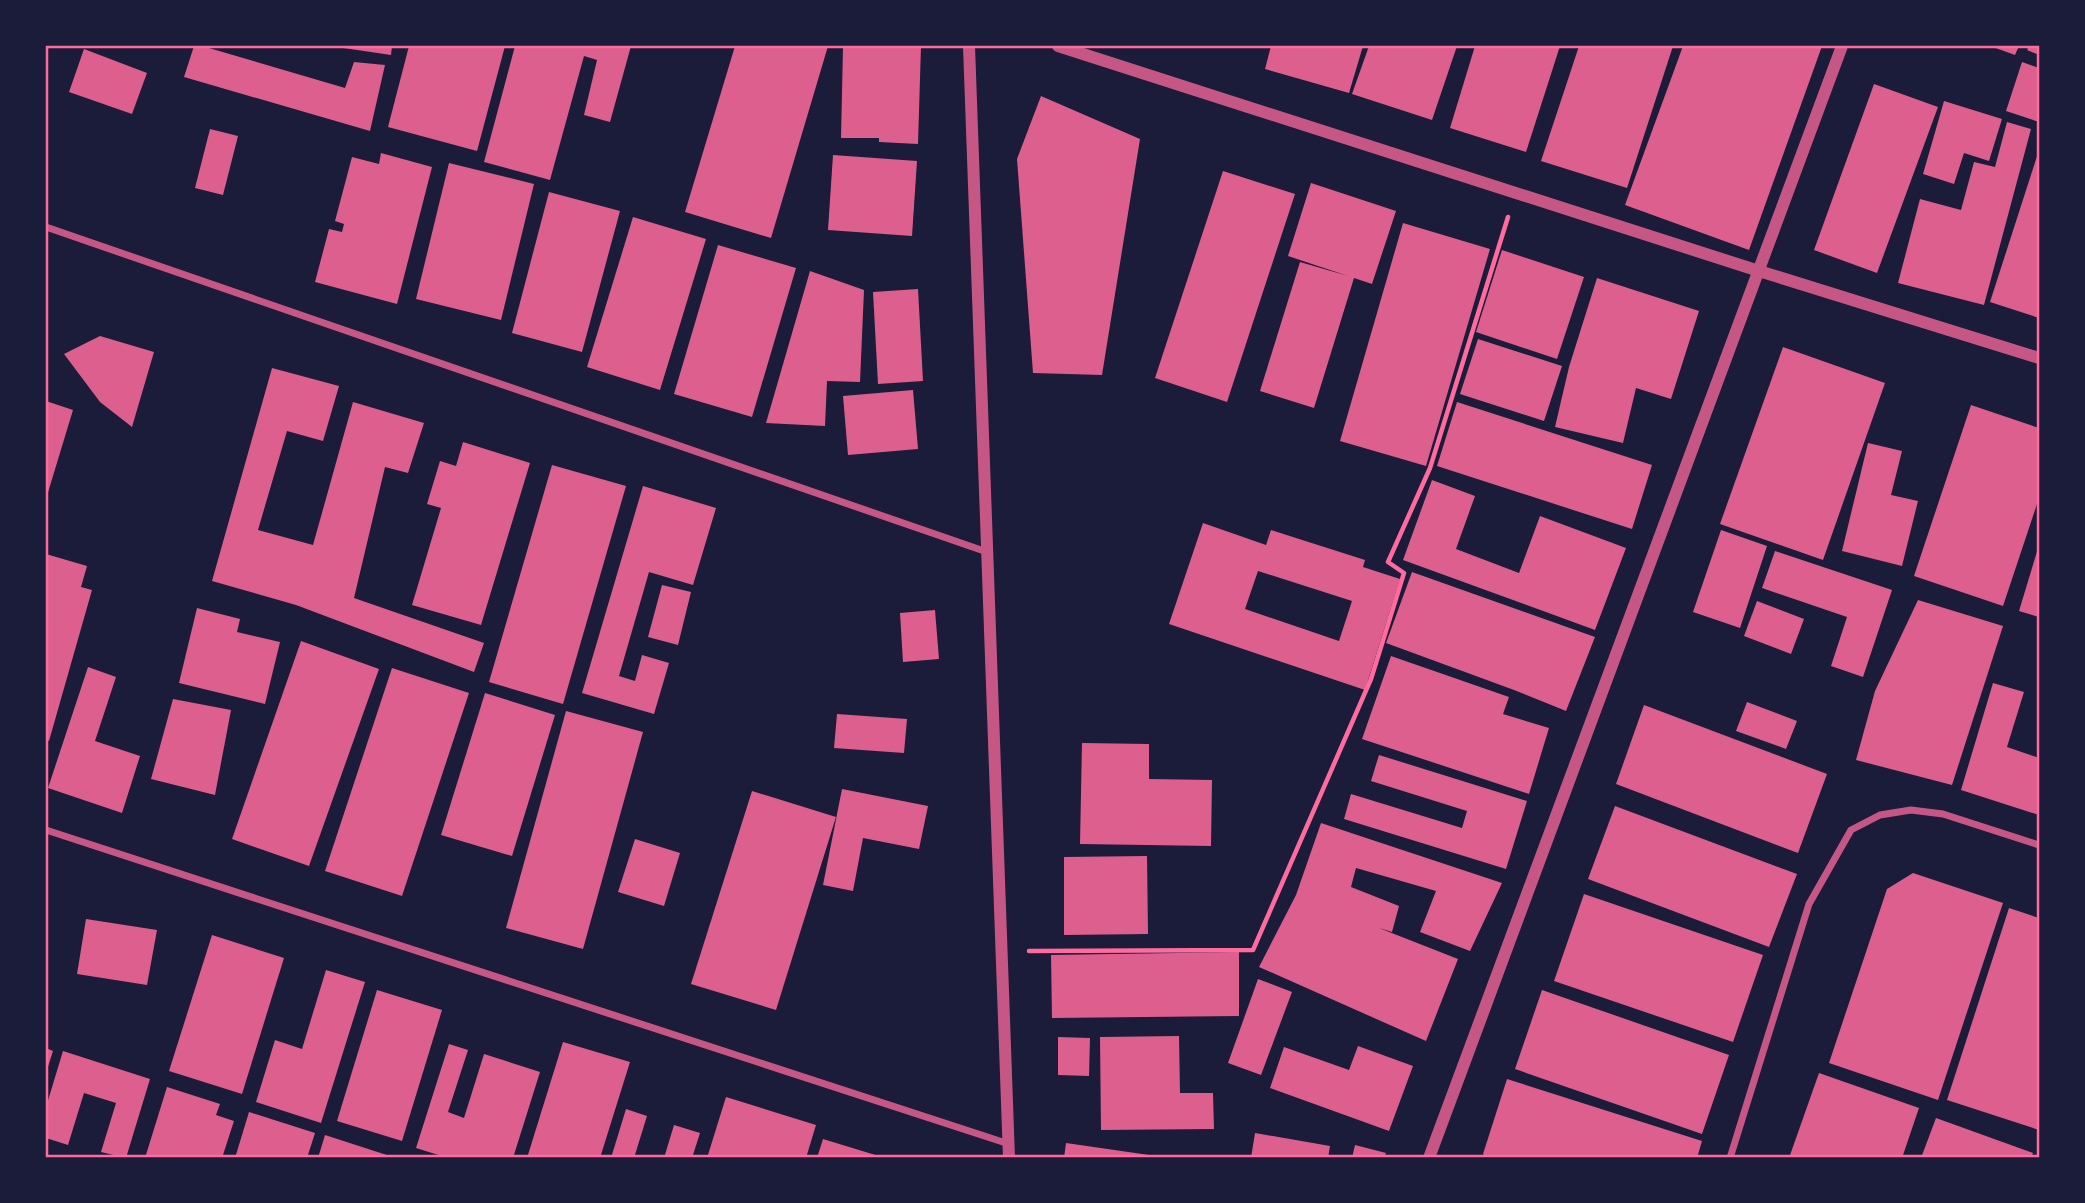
<svg xmlns="http://www.w3.org/2000/svg" width="2085" height="1203" viewBox="0 0 2085 1203" font-family="Ubuntu,sans-serif">
  <rect width="100%" height="100%" fill="#1b1b3a"/>
  <g fill="#dd5f8e" fill-rule="evenodd">
    <path d="M194,46H202L345,88L354,62L385,65L370,131L184,77Z"/>
    <path d="M330,46H392L391,55Z"/>
    <path d="M409,46H505L477,151L388,127Z"/>
    <path d="M515,46H631L610,122L584,115L597,60L584,56L550,180L484,162Z"/>
    <path d="M735,46H828L771,238L685,212Z"/>
    <path d="M843,46H921L918,144L879,142V138H841Z"/>
    <path d="M1271,46H1363L1349,93L1265,69Z"/>
    <path d="M1369,46H1457L1432,120L1352,94Z"/>
    <path d="M1475,46H1560L1526,152L1450,128Z"/>
    <path d="M1579,46H1673L1627,188L1541,161Z"/>
    <path d="M1683,46H1822L1749,250L1625,205Z"/>
    <path d="M1990,46H2019L2015,55Z"/>
    <path d="M2029,46H2039V55L2027,50Z"/>
    <path d="M84,49L147,73L132,114L69,92Z"/>
    <path d="M2022,62L2039,68V122L2006,111Z"/>
    <path d="M1874,84L1938,107L1877,273L1814,250Z"/>
    <path d="M1041,96L1140,139L1102,375L1033,373L1017,159Z"/>
    <path d="M1944,101L2002,119L1989,161L1964,153L1954,184L1923,174Z"/>
    <path d="M2007,122L2031,129L1984,305L1898,283L1920,199L1961,210L1974,162L1995,167Z"/>
    <path d="M210,129L238,136L223,195L195,188Z"/>
    <path d="M2039,150V318L1990,302Z"/>
    <path d="M381,153L432,167L397,304L315,282L329,229L342,232L344,224L335,221L352,157L379,164Z"/>
    <path d="M833,155L917,161L912,236L828,230Z"/>
    <path d="M449,163L534,184L501,320L416,299Z"/>
    <path d="M1223,171L1295,194L1227,402L1155,378Z"/>
    <path d="M1311,183L1396,211L1372,284L1354,278L1314,408L1260,391L1300,262L1348,276L1288,256Z"/>
    <path d="M549,192L620,211L582,352L512,333Z"/>
    <path d="M633,217L706,239L660,390L587,367Z"/>
    <path d="M1403,223L1490,249L1426,466L1340,441Z"/>
    <path d="M718,245L796,268L752,417L674,394Z"/>
    <path d="M1502,250L1584,277L1557,359L1476,332Z"/>
    <path d="M810,271L864,290L860,382L827,381L825,426L766,423Z"/>
    <path d="M1597,278L1699,311L1671,399L1636,388L1623,443L1555,427L1569,367Z"/>
    <path d="M918,289L923,381L878,384L873,292Z"/>
    <path d="M100,336L154,352L132,427L100,402L64,354Z"/>
    <path d="M1478,339L1562,366L1544,421L1460,394Z"/>
    <path d="M1783,347L1885,383L1823,560L1720,524Z"/>
    <path d="M272,368L339,386L323,441L287,431L258,530L313,545L353,402L424,423L408,473L385,467L354,598L484,643L474,672L296,605L212,581Z"/>
    <path d="M913,390L918,449L848,455L843,396Z"/>
    <path d="M46,401L73,410L46,499Z"/>
    <path d="M1457,402L1652,465L1632,529L1437,466Z"/>
    <path d="M1971,405L2039,428V498L2003,606L1914,576Z"/>
    <path d="M463,442L530,463L481,625L412,605L441,508L427,504L440,461L456,466Z"/>
    <path d="M1868,443L1902,451L1891,495L1918,501L1902,566L1842,551Z"/>
    <path d="M552,465L626,486L563,704L489,682Z"/>
    <path d="M1432,480L1475,496L1456,549L1519,573L1540,516L1626,548L1595,630L1403,560Z"/>
    <path d="M643,486L716,508L693,585L649,572L619,676L635,681L642,655L669,663L654,714L582,693Z"/>
    <path d="M1203,523L1266,545L1271,530L1365,560L1363,567L1400,579L1365,690L1169,624ZM1258,571L1352,601L1339,641L1245,609Z"/>
    <path d="M1721,530L1767,546L1740,628L1693,612Z"/>
    <path d="M2039,545V617L2019,611Z"/>
    <path d="M1775,551L1892,590L1863,677L1831,666L1847,617L1762,588Z"/>
    <path d="M46,554L87,566L81,587L92,590L49,741L46,740Z"/>
    <path d="M1412,572L1595,637L1566,711L1514,690L1386,643Z"/>
    <path d="M662,585L691,592L678,645L648,637Z"/>
    <path d="M1918,600L2003,626L1952,785L1856,760L1875,691Z"/>
    <path d="M1757,601L1804,619L1791,654L1744,636Z"/>
    <path d="M197,608L240,619L237,632L280,642L265,704L179,683Z"/>
    <path d="M935,610L939,659L903,662L900,613Z"/>
    <path d="M301,641L379,669L309,866L232,839Z"/>
    <path d="M1391,656L1509,697L1503,714L1549,728L1529,794L1362,739Z"/>
    <path d="M88,667L116,677L95,741L140,756L122,813L48,788Z"/>
    <path d="M392,668L469,693L402,896L325,871Z"/>
    <path d="M1993,683L2024,692L2007,747L2039,758V815L1961,790Z"/>
    <path d="M485,693L555,715L512,856L441,835Z"/>
    <path d="M173,699L231,710L215,795L151,779Z"/>
    <path d="M1747,702L1797,721L1786,749L1736,731Z"/>
    <path d="M1644,705L1827,774L1798,853L1616,784Z"/>
    <path d="M566,711L643,732L583,949L506,928Z"/>
    <path d="M837,714L907,719L904,753L834,748Z"/>
    <path d="M1082,743L1149,744V779L1212,780L1211,846L1080,844Z"/>
    <path d="M1379,755L1527,801L1506,869L1344,819L1351,794L1462,828L1467,811L1371,781Z"/>
    <path d="M842,789L928,806L919,849L863,838L853,891L823,885Z"/>
    <path d="M752,791L836,817L776,1010L691,984Z"/>
    <path d="M1615,806L1797,874L1769,947L1588,879Z"/>
    <path d="M1321,823L1502,883L1470,951L1420,932L1436,891L1356,868L1351,887L1399,906L1392,932L1379,928L1458,959L1426,1041L1259,967L1296,895Z"/>
    <path d="M635,839L680,853L664,906L618,892Z"/>
    <path d="M1147,856L1148,934L1064,935V857Z"/>
    <path d="M1913,873L2003,903L1938,1100L1829,1063L1887,889Z"/>
    <path d="M1584,894L1763,955L1733,1042L1554,981Z"/>
    <path d="M2009,908L2039,918V1130L1947,1100Z"/>
    <path d="M86,919L157,930L147,985L77,974Z"/>
    <path d="M212,935L284,958L242,1094L169,1071Z"/>
    <path d="M1239,952V1016L1052,1018L1051,955Z"/>
    <path d="M326,970L365,982L321,1123L256,1102L275,1040L302,1049Z"/>
    <path d="M1258,979L1292,992L1261,1075L1228,1063Z"/>
    <path d="M377,990L442,1010L402,1141L337,1121Z"/>
    <path d="M1542,990L1729,1055L1702,1134L1515,1069Z"/>
    <path d="M1179,1036L1180,1093H1213L1214,1129L1101,1130L1100,1037Z"/>
    <path d="M1058,1037L1090,1038L1089,1076L1058,1075Z"/>
    <path d="M563,1042L630,1062L600,1158H527Z"/>
    <path d="M449,1044L468,1050L448,1112L464,1118L484,1054L540,1072L513,1158H448L416,1148Z"/>
    <path d="M1358,1046L1413,1066L1389,1131L1270,1088L1284,1047L1349,1070Z"/>
    <path d="M46,1048L53,1051L46,1073Z"/>
    <path d="M63,1051L150,1079L126,1158L101,1152L116,1103L84,1093L68,1145L46,1138V1107Z"/>
    <path d="M1819,1073L1919,1108L1902,1158H1789Z"/>
    <path d="M1507,1079L1702,1141L1697,1158H1486L1483,1154Z"/>
    <path d="M167,1087L220,1104L216,1115L234,1121L222,1158H145Z"/>
    <path d="M726,1097L816,1125L806,1158H707Z"/>
    <path d="M626,1109L647,1116L634,1158H611Z"/>
    <path d="M249,1112L315,1133L307,1158H235Z"/>
    <path d="M1936,1118L2033,1153L2031,1158H1921Z"/>
    <path d="M674,1125L700,1133L692,1158H664Z"/>
    <path d="M1255,1133L1330,1146L1328,1158H1251Z"/>
    <path d="M325,1135L393,1157L392,1158H318Z"/>
    <path d="M823,1139L882,1157V1158H817Z"/>
    <path d="M1066,1143L1156,1156V1158H1064Z"/>
    <path d="M1355,1145L1386,1153L1384,1158H1352Z"/>
  </g>
  <g fill="none" stroke-linecap="round" stroke-linejoin="round">
    <path stroke="#ff6b9d" stroke-width="4.5" d="M1029,951L1253,950L1371,679L1404,573L1388,562L1430,468L1508,217"/>
    <g stroke="#c65784" stroke-width="7">
      <path d="M46,227L987,552"/>
      <path d="M46,830L1009,1144"/>
      <path d="M1730,1158L1809,904L1851,830L1880,815L1911,810L1943,814L2039,845"/>
    </g>
    <g stroke="#c65784" stroke-width="12">
      <path d="M969,46L1009,1158"/>
      <path d="M1058,46L1759,271L2039,358"/>
      <path d="M1429,1158L1842,46"/>
    </g>
  </g>
  <rect width="2085" height="1203" fill="none" stroke="#1b1b3a" stroke-width="94"/>
  <rect x="47" y="47" width="1991" height="1109" fill="none" stroke="#ff6b9d" stroke-width="2.5"/>
</svg>
